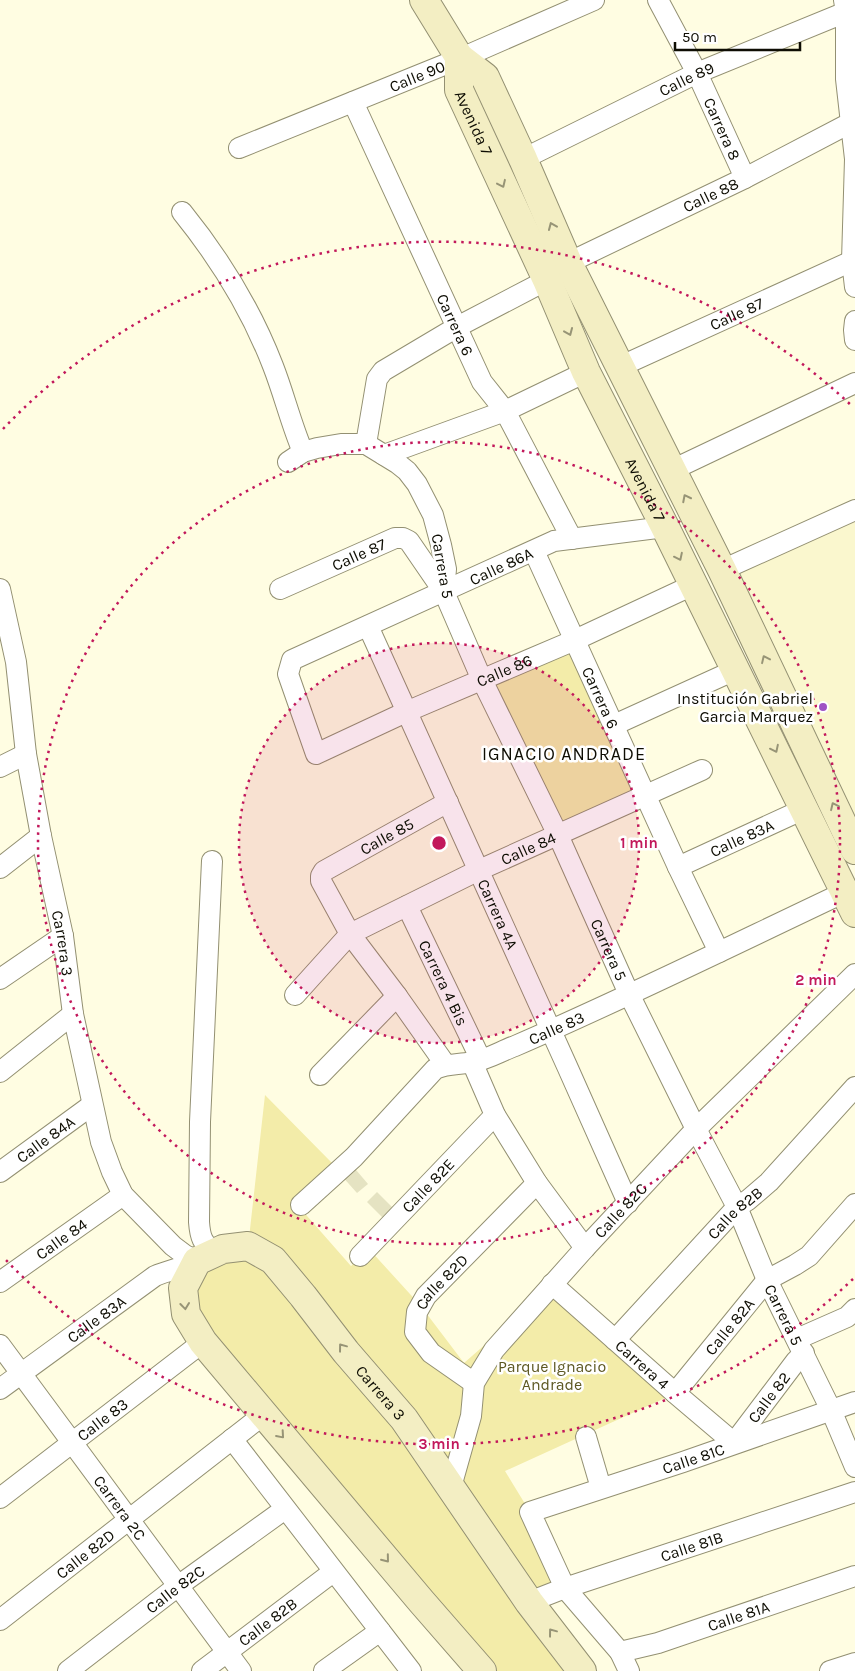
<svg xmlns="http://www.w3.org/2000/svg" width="855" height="1671" viewBox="0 0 855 1671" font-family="Karla,sans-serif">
  <rect width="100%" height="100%" fill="#fffde2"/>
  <path fill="#faf7ce" d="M855,514V842L727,571Z"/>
  <g fill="#f3eca9">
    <path d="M574,642L643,794L560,832L485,681Z"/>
    <path d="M265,1095L332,1163L293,1200L351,1266L369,1249L420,1305L464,1363L552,1286L674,1394L505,1471L530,1512L565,1588L529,1602L580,1671H466L188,1314L198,1262L248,1247Z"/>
  </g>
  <g fill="#e5e3c2">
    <path d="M351,1164L368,1184L357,1193L340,1174Z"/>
    <path d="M377,1192L395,1210L385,1220L367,1202Z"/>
  </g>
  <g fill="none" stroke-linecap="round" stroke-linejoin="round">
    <defs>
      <g id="minor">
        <path id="s1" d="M658,0L697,73L745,178"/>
        <path d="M844,0L846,12V79L855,159L852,261L855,287"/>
        <path id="s2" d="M353,102L482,382L505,411L572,539"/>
        <path id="s3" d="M239,148L466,56L594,0"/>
        <path id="s4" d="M523,159L697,73L846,12L855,6"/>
        <path d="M182,212C220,259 251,309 273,366C284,394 291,424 303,452"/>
        <path id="s5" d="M568,263L745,178L850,123"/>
        <path d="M855,321L854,330L855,340"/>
        <path id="s6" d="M619,367L852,261"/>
        <path d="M366,444L377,379L383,371L457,327L547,280"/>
        <path d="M384,455L505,411L586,372"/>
        <path id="s7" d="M288,462L303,452L317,448L341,444H366L397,463L407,471L417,484L433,515L441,545L446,569L444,592L482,680L558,835L629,994L696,1129L737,1207L767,1280L831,1410L855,1467"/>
        <path d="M672,470L855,383"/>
        <path id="s8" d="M665,527L554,541L292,660L288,674L316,754L406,712L575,640L693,585"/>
        <path id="s9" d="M534,551L678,867L719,952"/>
        <path d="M722,570L855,510"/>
        <path id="s10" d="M0,589L16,662L26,754L41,836L63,936L73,1014L101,1142L112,1172L123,1195L173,1246L185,1255L197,1261"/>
        <path id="s11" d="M280,589L395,538H403L409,541L444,592"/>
        <path id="s12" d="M368,626C454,819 543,1010 628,1203"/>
        <path d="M614,725L735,670"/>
        <path d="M0,767L26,754"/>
        <path d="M212,861L200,1122L199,1222C200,1236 202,1245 216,1252"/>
        <path id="s13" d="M678,867L804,809"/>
        <path d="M0,868L41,836"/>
        <path id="s14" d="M407,906L481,1060"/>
        <path d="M0,979L63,936"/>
        <path id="s15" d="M295,995L350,934L477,871L702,770"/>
        <path d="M472,1062L495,1115L537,1183L585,1248"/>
        <path id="s16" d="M445,1064L397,996L350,934L321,881V876L324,871L448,802"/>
        <path d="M0,1072L73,1014"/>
        <path d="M320,1075L397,996"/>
        <path id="s17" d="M0,1172L92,1105"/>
        <path id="s18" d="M301,1205L354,1157L435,1069C448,1063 459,1065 472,1062C487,1060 501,1051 515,1046C626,998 735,944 845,892"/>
        <path id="s19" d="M360,1256L495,1115"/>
        <path id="s20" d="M0,1282L123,1195"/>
        <path id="s21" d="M552,1284L675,1393L734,1443L796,1361L804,1353"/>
        <path d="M797,1339L847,1317L855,1309"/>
        <path id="s22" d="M615,1340L737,1207L748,1200L769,1182L855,1087"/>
        <path id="s23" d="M0,1345L241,1671"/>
        <path id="s24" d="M474,1383L431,1353L415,1332L417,1312L426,1296L537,1183"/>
        <path id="s25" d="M0,1389L155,1276C169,1270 183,1268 197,1261"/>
        <path id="s26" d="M675,1393L767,1280L795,1265L809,1256L855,1204"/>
        <path d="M586,1437L601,1488"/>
        <path d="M232,1439L411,1671"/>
        <path id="s27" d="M451,1487L471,1416L474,1383L494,1350L585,1248L696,1129L855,974"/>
        <path id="s28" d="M0,1498L203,1342"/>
        <path id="s29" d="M529,1602L565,1588L855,1492"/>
        <path id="s30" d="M0,1620L263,1415"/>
        <path id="s31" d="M620,1652L658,1643L855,1576"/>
        <path id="s32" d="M68,1671L178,1586L285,1509"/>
        <path id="s33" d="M202,1671L333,1572"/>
        <path d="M324,1671L380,1631"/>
        <path id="s34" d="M629,1671L620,1652L565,1588L530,1512L683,1462L855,1402"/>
        <path d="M830,1671L855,1663"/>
      </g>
      <g id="secondary">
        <path d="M424,0L459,57L485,77L523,159L568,263L722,570L855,850"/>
        <path id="s35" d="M459,57V90L547,280L586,372L665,527L855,913"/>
        <path id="s36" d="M482,1671L421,1601L203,1342L186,1314L183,1288L197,1261L223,1249L248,1246L273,1260L303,1296L346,1352L404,1419L529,1602L582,1671"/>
      </g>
    </defs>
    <use href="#minor" stroke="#939072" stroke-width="22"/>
    <use href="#secondary" stroke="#939072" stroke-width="30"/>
    <use href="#minor" stroke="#fff" stroke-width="20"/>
    <use href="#secondary" stroke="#f3eec3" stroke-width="28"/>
  </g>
  <defs><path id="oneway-chevron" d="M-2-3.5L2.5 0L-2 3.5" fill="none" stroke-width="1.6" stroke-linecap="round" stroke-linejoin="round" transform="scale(1.25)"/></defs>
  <g stroke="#979476">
    <use href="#oneway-chevron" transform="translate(502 184) rotate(65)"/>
    <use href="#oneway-chevron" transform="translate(552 226) rotate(-113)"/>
    <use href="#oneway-chevron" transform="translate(569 332) rotate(67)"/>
    <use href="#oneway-chevron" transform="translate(686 498) rotate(-117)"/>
    <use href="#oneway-chevron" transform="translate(679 557) rotate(64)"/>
    <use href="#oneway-chevron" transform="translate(765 659) rotate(-115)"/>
    <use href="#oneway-chevron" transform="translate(775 749) rotate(64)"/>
    <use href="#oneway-chevron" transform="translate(834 806) rotate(-115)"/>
    <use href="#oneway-chevron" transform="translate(185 1306) rotate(83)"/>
    <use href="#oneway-chevron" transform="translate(342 1347) rotate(-127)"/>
    <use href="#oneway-chevron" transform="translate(281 1435) rotate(49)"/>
    <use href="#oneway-chevron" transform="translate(386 1559) rotate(51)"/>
    <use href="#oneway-chevron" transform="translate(552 1632) rotate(-127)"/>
  </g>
  <circle cx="439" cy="843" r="200" fill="#c2185b" fill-opacity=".12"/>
  <g fill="none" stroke="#c2185b" stroke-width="2.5" stroke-dasharray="2.5 5">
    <circle cx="439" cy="843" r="200"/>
    <circle cx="439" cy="843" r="401"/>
    <path d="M853 1279A601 601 0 0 1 3 1257M3 429A601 601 0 0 1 853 407"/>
  </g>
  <circle fill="#9f52c4" stroke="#fff" stroke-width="2" cx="823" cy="707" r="5"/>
  <g text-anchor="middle" stroke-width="5" stroke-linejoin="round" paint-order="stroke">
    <g font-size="16" fill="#0e0d03" stroke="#fff">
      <text dy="6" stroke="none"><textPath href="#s3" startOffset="192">Calle 90</textPath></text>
      <text dy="6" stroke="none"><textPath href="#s4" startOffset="182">Calle 89</textPath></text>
      <text dy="6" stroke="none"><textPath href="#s35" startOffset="69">Avenida 7</textPath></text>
      <text dy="6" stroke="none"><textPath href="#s1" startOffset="144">Carrera 8</textPath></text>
      <text dy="6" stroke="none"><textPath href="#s5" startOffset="158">Calle 88</textPath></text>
      <text dy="6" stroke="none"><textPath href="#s6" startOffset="129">Calle 87</textPath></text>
      <text dy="6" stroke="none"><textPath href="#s2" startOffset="245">Carrera 6</textPath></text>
      <text dy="6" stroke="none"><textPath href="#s35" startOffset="474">Avenida 7</textPath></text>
      <text dy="6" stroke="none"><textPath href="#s11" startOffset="86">Calle 87</textPath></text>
      <text transform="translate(443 566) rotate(80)" y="6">Carrera 5</text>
      <text transform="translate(501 566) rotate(-25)" y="6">Calle 86A</text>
      <text dy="6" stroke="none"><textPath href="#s8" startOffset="705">Calle 86</textPath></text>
      <text dy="6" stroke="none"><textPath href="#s9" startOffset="161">Carrera 6</textPath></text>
      <text dy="6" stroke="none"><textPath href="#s16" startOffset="304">Calle 85</textPath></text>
      <text dy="6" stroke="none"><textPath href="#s13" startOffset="70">Calle 83A</textPath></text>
      <text dy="6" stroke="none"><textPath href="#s15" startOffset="280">Calle 84</textPath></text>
      <text dy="6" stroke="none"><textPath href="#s12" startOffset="316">Carrera 4A</textPath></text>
      <text dy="6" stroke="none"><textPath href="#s10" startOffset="360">Carrera 3</textPath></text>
      <text dy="6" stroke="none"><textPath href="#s7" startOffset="655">Carrera 5</textPath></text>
      <text dy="6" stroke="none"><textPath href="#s14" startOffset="85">Carrera 4 Bis</textPath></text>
      <text dy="6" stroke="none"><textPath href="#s18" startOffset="320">Calle 83</textPath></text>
      <text dy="6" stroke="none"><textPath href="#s17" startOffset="56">Calle 84A</textPath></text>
      <text dy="6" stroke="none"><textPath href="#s19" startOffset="98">Calle 82E</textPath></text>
      <text dy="6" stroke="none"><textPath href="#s27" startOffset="334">Calle 82C</textPath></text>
      <text dy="6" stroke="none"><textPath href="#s22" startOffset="175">Calle 82B</textPath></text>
      <text dy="6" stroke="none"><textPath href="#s20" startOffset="75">Calle 84</textPath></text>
      <text dy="6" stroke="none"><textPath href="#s24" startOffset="138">Calle 82D</textPath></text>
      <text dy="6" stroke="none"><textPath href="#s7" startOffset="1060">Carrera 5</textPath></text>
      <text dy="6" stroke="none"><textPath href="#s25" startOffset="119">Calle 83A</textPath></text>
      <text dy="6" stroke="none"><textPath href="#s26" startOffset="86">Calle 82A</textPath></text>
      <text dy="6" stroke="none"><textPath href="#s21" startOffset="121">Carrera 4</textPath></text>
      <text dy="6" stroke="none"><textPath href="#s36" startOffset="774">Carrera 3</textPath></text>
      <text dy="6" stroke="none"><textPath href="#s21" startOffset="299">Calle 82</textPath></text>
      <text dy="6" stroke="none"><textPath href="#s28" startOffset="129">Calle 83</textPath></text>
      <text dy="6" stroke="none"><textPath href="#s34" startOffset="361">Calle 81C</textPath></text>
      <text dy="6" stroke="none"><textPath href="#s23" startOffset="202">Carrera 2C</textPath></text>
      <text dy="6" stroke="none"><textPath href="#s29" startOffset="172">Calle 81B</textPath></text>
      <text dy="6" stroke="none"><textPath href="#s30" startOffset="108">Calle 82D</textPath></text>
      <text dy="6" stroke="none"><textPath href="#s32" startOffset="135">Calle 82C</textPath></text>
      <text dy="6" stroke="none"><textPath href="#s31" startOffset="124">Calle 81A</textPath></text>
      <text dy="6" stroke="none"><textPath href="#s33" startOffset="82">Calle 82B</textPath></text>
    </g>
    <g font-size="16" fill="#0e0d03" stroke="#fff" text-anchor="end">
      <text x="813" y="704">Institución Gabriel<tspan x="813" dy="18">Garcia Marquez</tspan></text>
    </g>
    <g font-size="16" fill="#5d5823" stroke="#fff">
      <text x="552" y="1372">Parque Ignacio<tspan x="552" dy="18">Andrade</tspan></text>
    </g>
    <g font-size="18" letter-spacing="1" fill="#0e0d03" stroke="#fff">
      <text x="564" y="760">IGNACIO ANDRADE</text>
    </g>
  </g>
  <circle cx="439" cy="843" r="8" fill="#c2185b" stroke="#fff" stroke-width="2.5"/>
  <g font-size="15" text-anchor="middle" font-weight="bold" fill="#c2185b" stroke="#fff" stroke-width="5" stroke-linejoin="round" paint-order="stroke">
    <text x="639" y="848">1 min</text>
    <text x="816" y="985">2 min</text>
    <text x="439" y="1449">3 min</text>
  </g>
  <path d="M675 42v8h125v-8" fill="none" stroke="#0e0d03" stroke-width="2.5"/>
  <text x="682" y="42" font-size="15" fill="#0e0d03" stroke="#ffffff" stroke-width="4" paint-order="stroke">50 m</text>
</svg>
